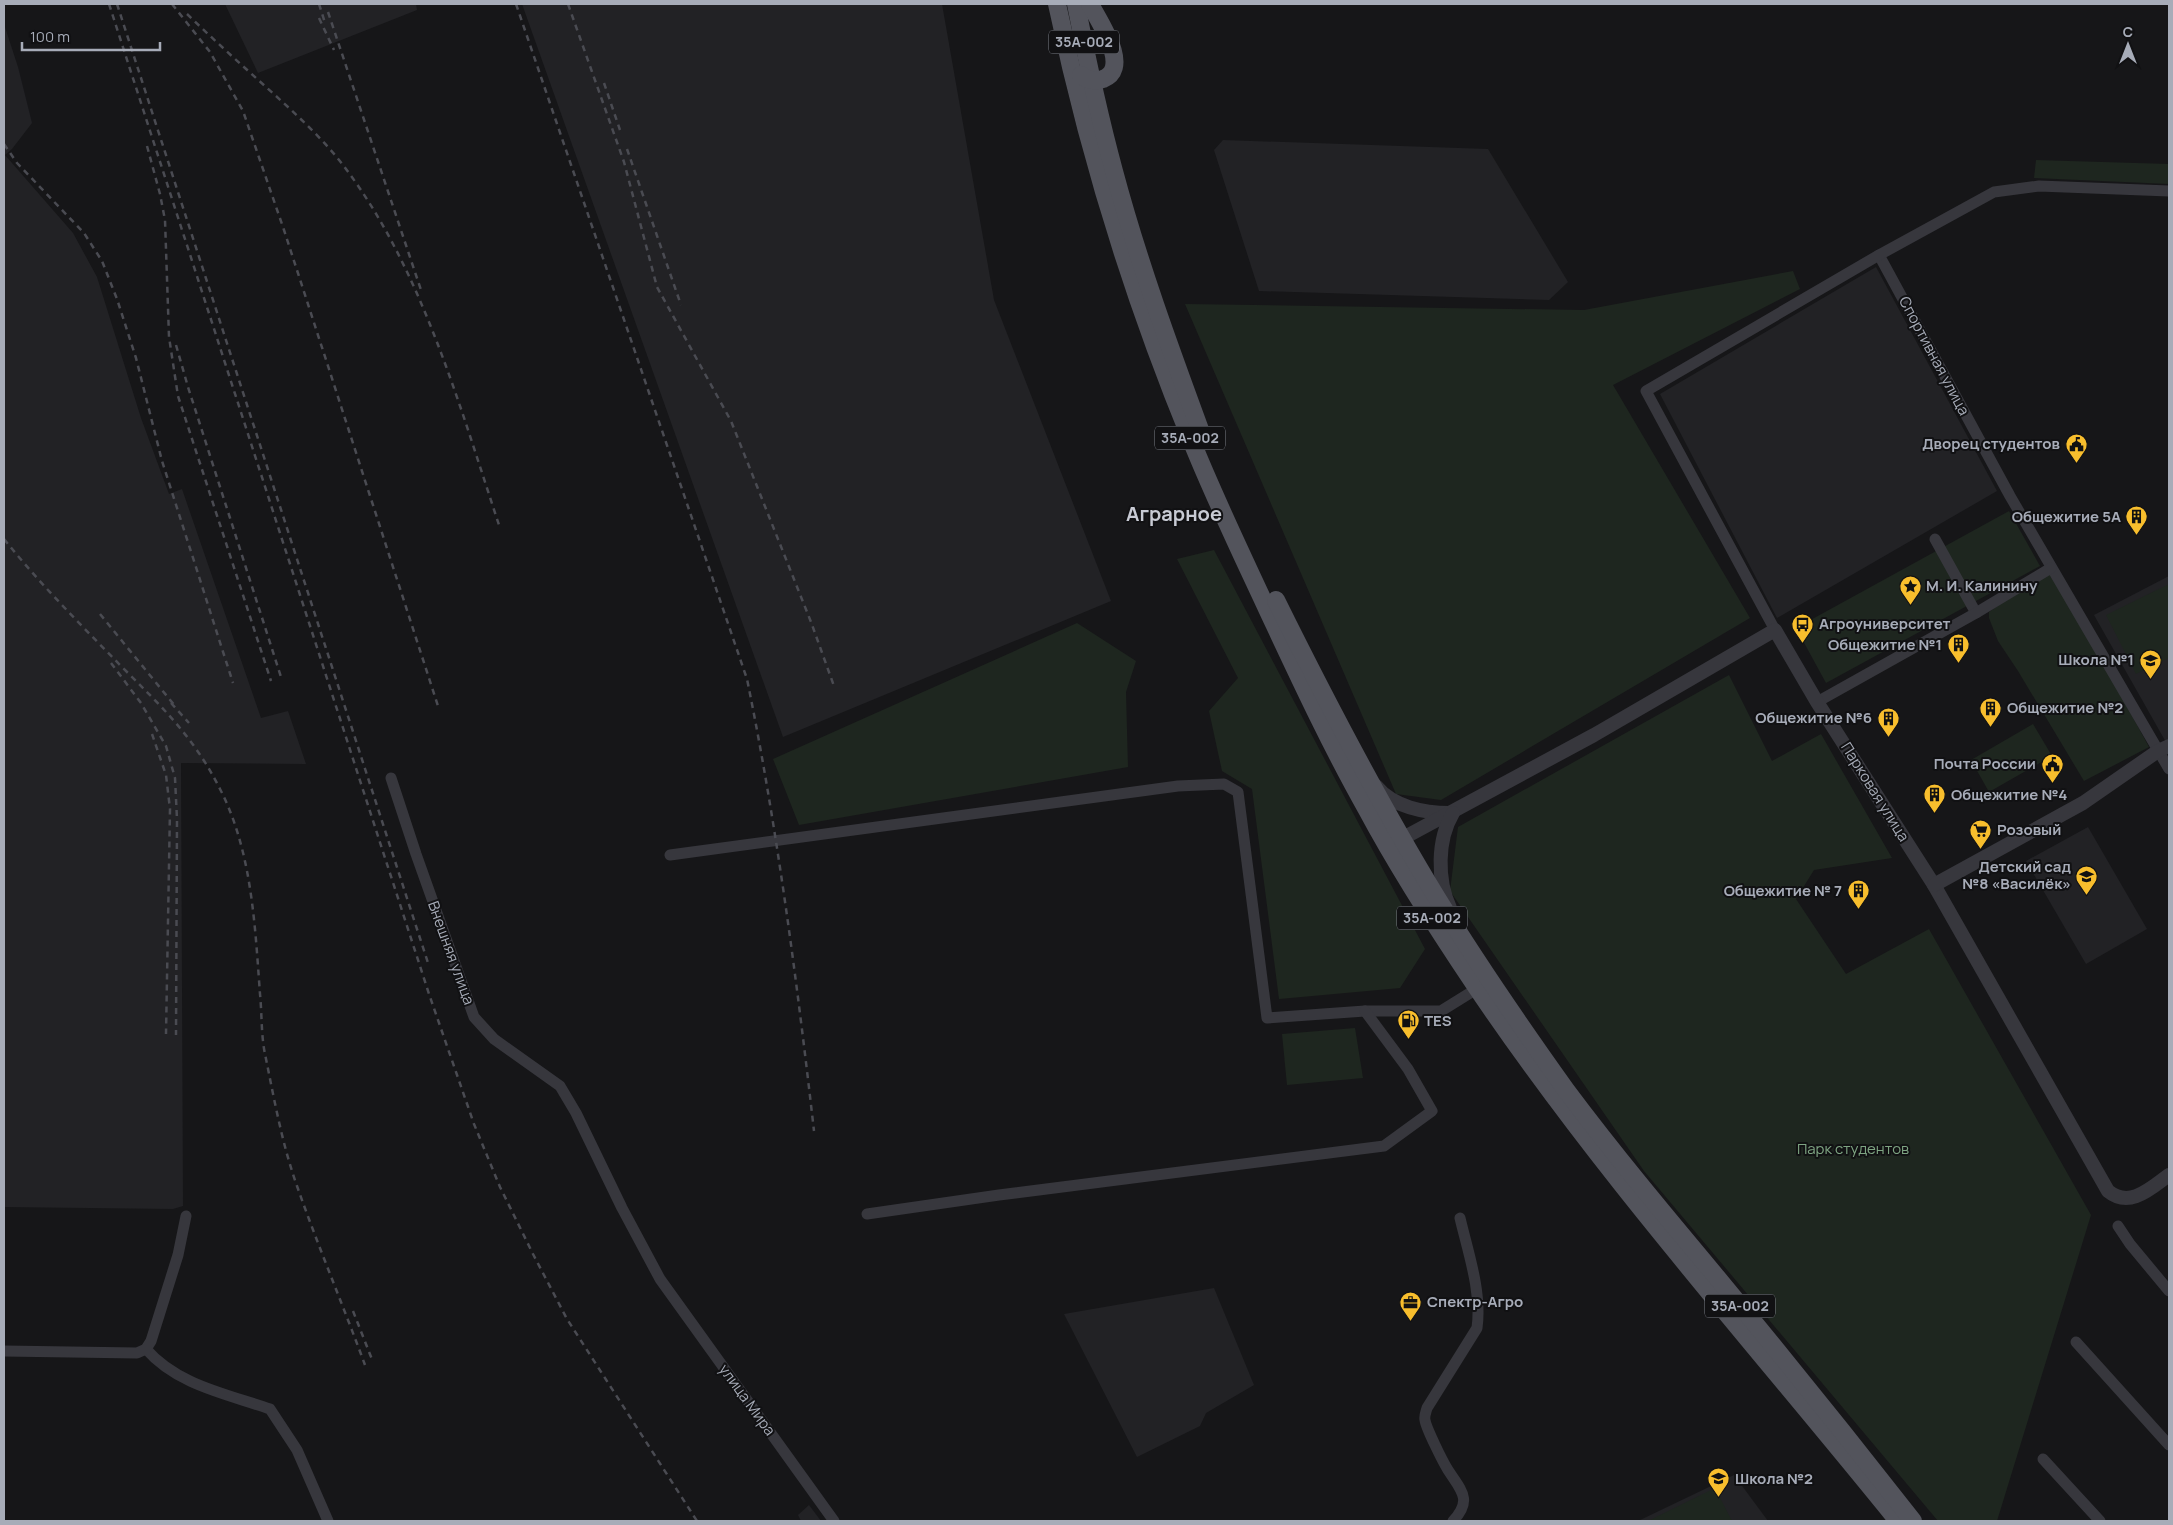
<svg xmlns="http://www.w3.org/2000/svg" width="2173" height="1525" viewBox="0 0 2173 1525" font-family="Manrope,sans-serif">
  <rect width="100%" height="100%" fill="#161618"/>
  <g fill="#222225">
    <path d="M225,4H416L417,10L258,73Z"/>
    <path d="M522,4H942L994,300L1111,601L783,737Z"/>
    <path d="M4,24L18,67L32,123L12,149L5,155L73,233L97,277L141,418L169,494L182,489L261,718L288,711L306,764L181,763L183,1206L173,1209L4,1207Z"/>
    <path d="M1223,140L1488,149L1568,282L1549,300L1259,291L1214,150Z"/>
    <path d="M1876,267L1997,491L1777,618L1660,394Z"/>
    <path d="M2169,576V743L2167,744L2094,615Z"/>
    <path d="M2088,827L2147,929L2086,964L2026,861Z"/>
    <path d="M1214,1288L1254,1385L1206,1413L1200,1426L1137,1457L1064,1314Z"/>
    <path d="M1734,1475L1768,1521H1638Z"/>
    <path d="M809,1505L821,1521H801L798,1515Z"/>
  </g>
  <g fill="#1e261f">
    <path d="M2036,160L2169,164V184L2034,178Z"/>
    <path d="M1793,271L1800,289L1613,385L1750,618L1441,800L1396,794L1185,304L1584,310Z"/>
    <path d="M2009,511L2040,566L1826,683L1796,628Z"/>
    <path d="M1214,550L1425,949L1400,988L1279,999L1252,789L1222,771L1209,711L1238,678L1177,559Z"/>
    <path d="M2051,568L2149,747L2084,781L2018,671L1998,641L1989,618V612Z"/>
    <path d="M2169,584V658L2136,674L2106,615Z"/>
    <path d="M1077,623L1136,661L1126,692L1128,767L799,825L773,759Z"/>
    <path d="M1729,675L1772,761L1821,734L1892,858L1814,870L1796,899L1846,974L1929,929L2091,1215L1997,1521H1938L1644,1171L1450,891L1458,827Z"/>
    <path d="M2033,724L2052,756L1989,792L1971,760Z"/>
    <path d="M1355,1028L1363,1078L1287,1085L1282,1034Z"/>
    <path d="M1715,1488L1732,1521H1648Z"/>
  </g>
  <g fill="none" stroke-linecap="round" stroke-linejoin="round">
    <g stroke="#37373d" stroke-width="11">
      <path d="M1879,255L2010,496L2169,769"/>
      <path d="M1935,539L1976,613"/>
      <path d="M1775,630L1646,391L1879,255L1994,192L2039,186L2169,191"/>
      <path d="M1817,702L1976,613L2051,568"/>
      <path d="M391,778L416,854L474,1017L494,1039L560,1086L576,1113L622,1208L660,1279L834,1521"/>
      <path d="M670,855L1178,786L1224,784L1238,792L1267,1018L1365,1011H1441L1478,988"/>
      <path d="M867,1214L999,1195L1384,1146L1432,1111L1408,1069L1365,1011"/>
      <path d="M2118,1226L2130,1244L2169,1291"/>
      <path d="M2076,1342L2169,1445"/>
      <path d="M146,1349C177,1385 227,1394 270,1409L297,1450L328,1521"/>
      <path d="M4,1351L137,1353L146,1349L151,1341L178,1255L186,1216"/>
      <path d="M2043,1459L2100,1521"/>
      <path d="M1453,1521C1473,1500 1461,1490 1448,1470C1443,1462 1426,1428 1425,1420C1424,1416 1426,1412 1427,1408L1477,1328C1482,1292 1468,1252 1460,1218"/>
    </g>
    <g stroke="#37373d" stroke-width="14">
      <path d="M1376,786C1393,807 1424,813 1450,813"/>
      <path d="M1394,843L1594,735L1775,630L1817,702L1934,885L2108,1191C2130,1209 2151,1188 2169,1175"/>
      <path d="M1934,885L2083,803L2158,751L2169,746"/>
      <path d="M1450,908C1437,880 1437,840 1453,813"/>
    </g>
    <g stroke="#53545c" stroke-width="18">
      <path d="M1057,4C1088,153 1134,301 1192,442C1215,499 1242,555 1268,611C1299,677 1330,744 1366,808C1399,870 1438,930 1477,988C1604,1176 1756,1345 1898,1521"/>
      <path d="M1076,4C1087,60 1099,116 1114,171C1138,261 1170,348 1202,435"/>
      <path d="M1081,75C1087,80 1096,82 1103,79C1132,68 1098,20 1090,4"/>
      <path d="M1276,600C1326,701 1378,801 1437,898C1477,963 1521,1027 1566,1090C1613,1153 1664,1214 1715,1275C1782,1356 1848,1438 1913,1521"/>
    </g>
    <g stroke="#4a4b52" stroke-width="2.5" stroke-dasharray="6 5" stroke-linecap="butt">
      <path d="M109,4L429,994L474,1124L500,1187L533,1254L567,1319L697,1521"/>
      <path d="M117,4L429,966"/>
      <path d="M172,4L210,52L243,111L284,230L438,706"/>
      <path d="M319,4L325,23"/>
      <path d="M516,4L747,679C777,826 797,982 814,1131"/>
      <path d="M568,4L624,162L657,287L731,421L811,622L834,686"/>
      <path d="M328,12L422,293"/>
      <path d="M187,14C216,42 246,69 276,96C301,119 326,142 346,169C422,270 460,407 499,525"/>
      <path d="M319,18L334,50"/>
      <path d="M604,83L620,130"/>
      <path d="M4,144L17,163L84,233L102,261L117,299L136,358L162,461L233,683"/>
      <path d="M147,146L160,194L165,220L169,337L178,396L271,681"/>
      <path d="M627,149L681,305"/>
      <path d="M176,345L188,387L281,677"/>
      <path d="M4,539C40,584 81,625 121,666C161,706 194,737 220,789C252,851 255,926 260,994C262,1014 261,1035 265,1054C274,1098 282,1144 297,1186C318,1246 343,1305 365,1365"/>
      <path d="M100,614L175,706"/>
      <path d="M111,663L141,703L166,746L175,778L177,819L176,1035"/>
      <path d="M171,703L189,723"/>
      <path d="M152,734L166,775L170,809L166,1034"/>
      <path d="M353,1311L373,1362"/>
    </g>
  </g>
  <defs>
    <symbol id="civic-pin" viewBox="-11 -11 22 30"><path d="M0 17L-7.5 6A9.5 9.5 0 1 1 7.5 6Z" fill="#f8be2d" stroke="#111113"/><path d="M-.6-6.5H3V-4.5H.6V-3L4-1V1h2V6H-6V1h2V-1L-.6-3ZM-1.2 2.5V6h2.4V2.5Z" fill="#111"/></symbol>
    <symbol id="building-pin" viewBox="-11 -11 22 30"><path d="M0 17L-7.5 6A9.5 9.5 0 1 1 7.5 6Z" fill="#f8be2d" stroke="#111113"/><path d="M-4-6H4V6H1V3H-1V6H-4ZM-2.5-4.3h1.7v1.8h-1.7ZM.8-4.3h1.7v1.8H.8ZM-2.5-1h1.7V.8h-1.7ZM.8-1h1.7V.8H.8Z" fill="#111"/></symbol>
    <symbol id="sight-pin" viewBox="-11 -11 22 30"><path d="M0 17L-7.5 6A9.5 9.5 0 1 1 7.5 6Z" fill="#f8be2d" stroke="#111113"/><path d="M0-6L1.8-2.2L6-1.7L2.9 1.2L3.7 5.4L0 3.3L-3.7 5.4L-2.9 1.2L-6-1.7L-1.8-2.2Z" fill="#111"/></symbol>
    <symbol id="bus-pin" viewBox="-11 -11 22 30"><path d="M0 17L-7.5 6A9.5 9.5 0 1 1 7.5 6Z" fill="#f8be2d" stroke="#111113"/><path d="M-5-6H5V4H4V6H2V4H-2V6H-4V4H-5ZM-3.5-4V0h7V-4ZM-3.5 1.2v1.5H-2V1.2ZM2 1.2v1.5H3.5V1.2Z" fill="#111"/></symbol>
    <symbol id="school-pin" viewBox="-11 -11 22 30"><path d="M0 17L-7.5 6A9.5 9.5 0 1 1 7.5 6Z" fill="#f8be2d" stroke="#111113"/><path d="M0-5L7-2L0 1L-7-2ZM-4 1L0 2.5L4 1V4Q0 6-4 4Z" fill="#111"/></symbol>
    <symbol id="supermarket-pin" viewBox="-11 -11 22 30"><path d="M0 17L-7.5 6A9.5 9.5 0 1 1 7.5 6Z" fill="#f8be2d" stroke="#111113"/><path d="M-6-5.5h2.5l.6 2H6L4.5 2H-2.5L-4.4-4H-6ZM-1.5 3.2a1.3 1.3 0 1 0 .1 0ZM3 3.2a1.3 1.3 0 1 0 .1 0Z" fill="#111"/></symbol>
    <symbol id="fuel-pin" viewBox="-11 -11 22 30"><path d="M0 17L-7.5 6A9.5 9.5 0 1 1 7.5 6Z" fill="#f8be2d" stroke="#111113"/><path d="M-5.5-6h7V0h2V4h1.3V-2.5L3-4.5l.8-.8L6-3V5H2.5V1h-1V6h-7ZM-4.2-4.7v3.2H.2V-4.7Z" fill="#111"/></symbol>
    <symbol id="office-pin" viewBox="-11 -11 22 30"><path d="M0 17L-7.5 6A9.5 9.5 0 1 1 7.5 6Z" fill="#f8be2d" stroke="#111113"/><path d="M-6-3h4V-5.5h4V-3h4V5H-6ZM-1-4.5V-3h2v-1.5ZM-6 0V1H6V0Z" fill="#111"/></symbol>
  </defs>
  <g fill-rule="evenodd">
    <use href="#civic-pin" x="2064" y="432" width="25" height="34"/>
    <use href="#building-pin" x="2124" y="504" width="25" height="34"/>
    <use href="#sight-pin" x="1898" y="574" width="25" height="34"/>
    <use href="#bus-pin" x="1790" y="612" width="25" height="34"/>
    <use href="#building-pin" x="1946" y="632" width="25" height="34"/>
    <use href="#school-pin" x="2138" y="648" width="25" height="34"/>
    <use href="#building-pin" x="1978" y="696" width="25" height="34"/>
    <use href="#building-pin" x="1876" y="706" width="25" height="34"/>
    <use href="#civic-pin" x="2040" y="752" width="25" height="34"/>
    <use href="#building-pin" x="1922" y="782" width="25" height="34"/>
    <use href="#supermarket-pin" x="1968" y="818" width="25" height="34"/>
    <use href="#school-pin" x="2074" y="864" width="25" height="34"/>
    <use href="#building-pin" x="1846" y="878" width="25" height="34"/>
    <use href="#fuel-pin" x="1396" y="1008" width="25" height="34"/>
    <use href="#office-pin" x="1398" y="1290" width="25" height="34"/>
    <use href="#school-pin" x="1706" y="1466" width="25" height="34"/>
  </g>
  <g text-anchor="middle" stroke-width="4" stroke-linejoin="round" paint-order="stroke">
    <g fill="#111113" stroke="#7a7e86" stroke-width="1">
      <rect x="1049" y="30.5" width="70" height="23" rx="4"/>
      <rect x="1155" y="426.5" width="70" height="23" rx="4"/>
      <rect x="1397" y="906.5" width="70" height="23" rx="4"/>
      <rect x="1705" y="1294.5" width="70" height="23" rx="4"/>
    </g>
    <g font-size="14" font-weight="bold" fill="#a7acb8">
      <text x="1084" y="47">35А-002</text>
      <text x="1190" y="443">35А-002</text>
      <text x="1432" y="923">35А-002</text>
      <text x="1740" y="1311">35А-002</text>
    </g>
    <g font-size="15" fill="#a7acb8" stroke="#111113">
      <text transform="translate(1934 356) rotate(62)" y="5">Спортивная улица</text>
      <text transform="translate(1875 792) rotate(58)" y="5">Парковая улица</text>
      <text transform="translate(451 953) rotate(70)" y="5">Внешняя улица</text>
      <text transform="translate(747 1400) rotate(54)" y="5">улица Мира</text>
    </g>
    <g font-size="15" font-weight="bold" fill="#a7acb8" stroke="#111113" text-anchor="end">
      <text x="2060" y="449">Дворец студентов</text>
      <text x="2121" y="522">Общежитие 5А</text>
      <text x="1926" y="591" text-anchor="start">М. И. Калинину</text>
      <text x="1819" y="629" text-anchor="start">Агроуниверситет</text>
      <text x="1942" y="650">Общежитие №1</text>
      <text x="2134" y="665">Школа №1</text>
      <text x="2007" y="713" text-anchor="start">Общежитие №2</text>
      <text x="1872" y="723">Общежитие №6</text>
      <text x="2036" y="769">Почта России</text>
      <text x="1951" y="800" text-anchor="start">Общежитие №4</text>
      <text x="1997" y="835" text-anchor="start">Розовый</text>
      <text x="2071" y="872">Детский сад<tspan x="2071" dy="17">№8 «Василёк»</tspan></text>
      <text x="1842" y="896">Общежитие № 7</text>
      <text x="1424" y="1026" text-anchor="start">TES</text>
      <text x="1427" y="1307" text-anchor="start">Спектр-Агро</text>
      <text x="1735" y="1484" text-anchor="start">Школа №2</text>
    </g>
    <g font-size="15" fill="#7ea482" stroke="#111113">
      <text x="1853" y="1154">Парк студентов</text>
    </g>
    <g font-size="20" font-weight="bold" fill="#c8cbd4" stroke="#111113">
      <text x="1174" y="521">Аграрное</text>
    </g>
  </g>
  <rect width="2173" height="1525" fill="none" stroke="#a7acb8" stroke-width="10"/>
  <g transform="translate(2128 45)" stroke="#111113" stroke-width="4" paint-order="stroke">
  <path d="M0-4L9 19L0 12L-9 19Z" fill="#a7acb8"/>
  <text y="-8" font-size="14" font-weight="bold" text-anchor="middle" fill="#a7acb8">С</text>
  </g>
  <path d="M22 42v8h138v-8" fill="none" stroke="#a7acb8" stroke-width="2.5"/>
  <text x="30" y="42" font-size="15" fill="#a7acb8" stroke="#111113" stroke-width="4" paint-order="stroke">100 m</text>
</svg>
